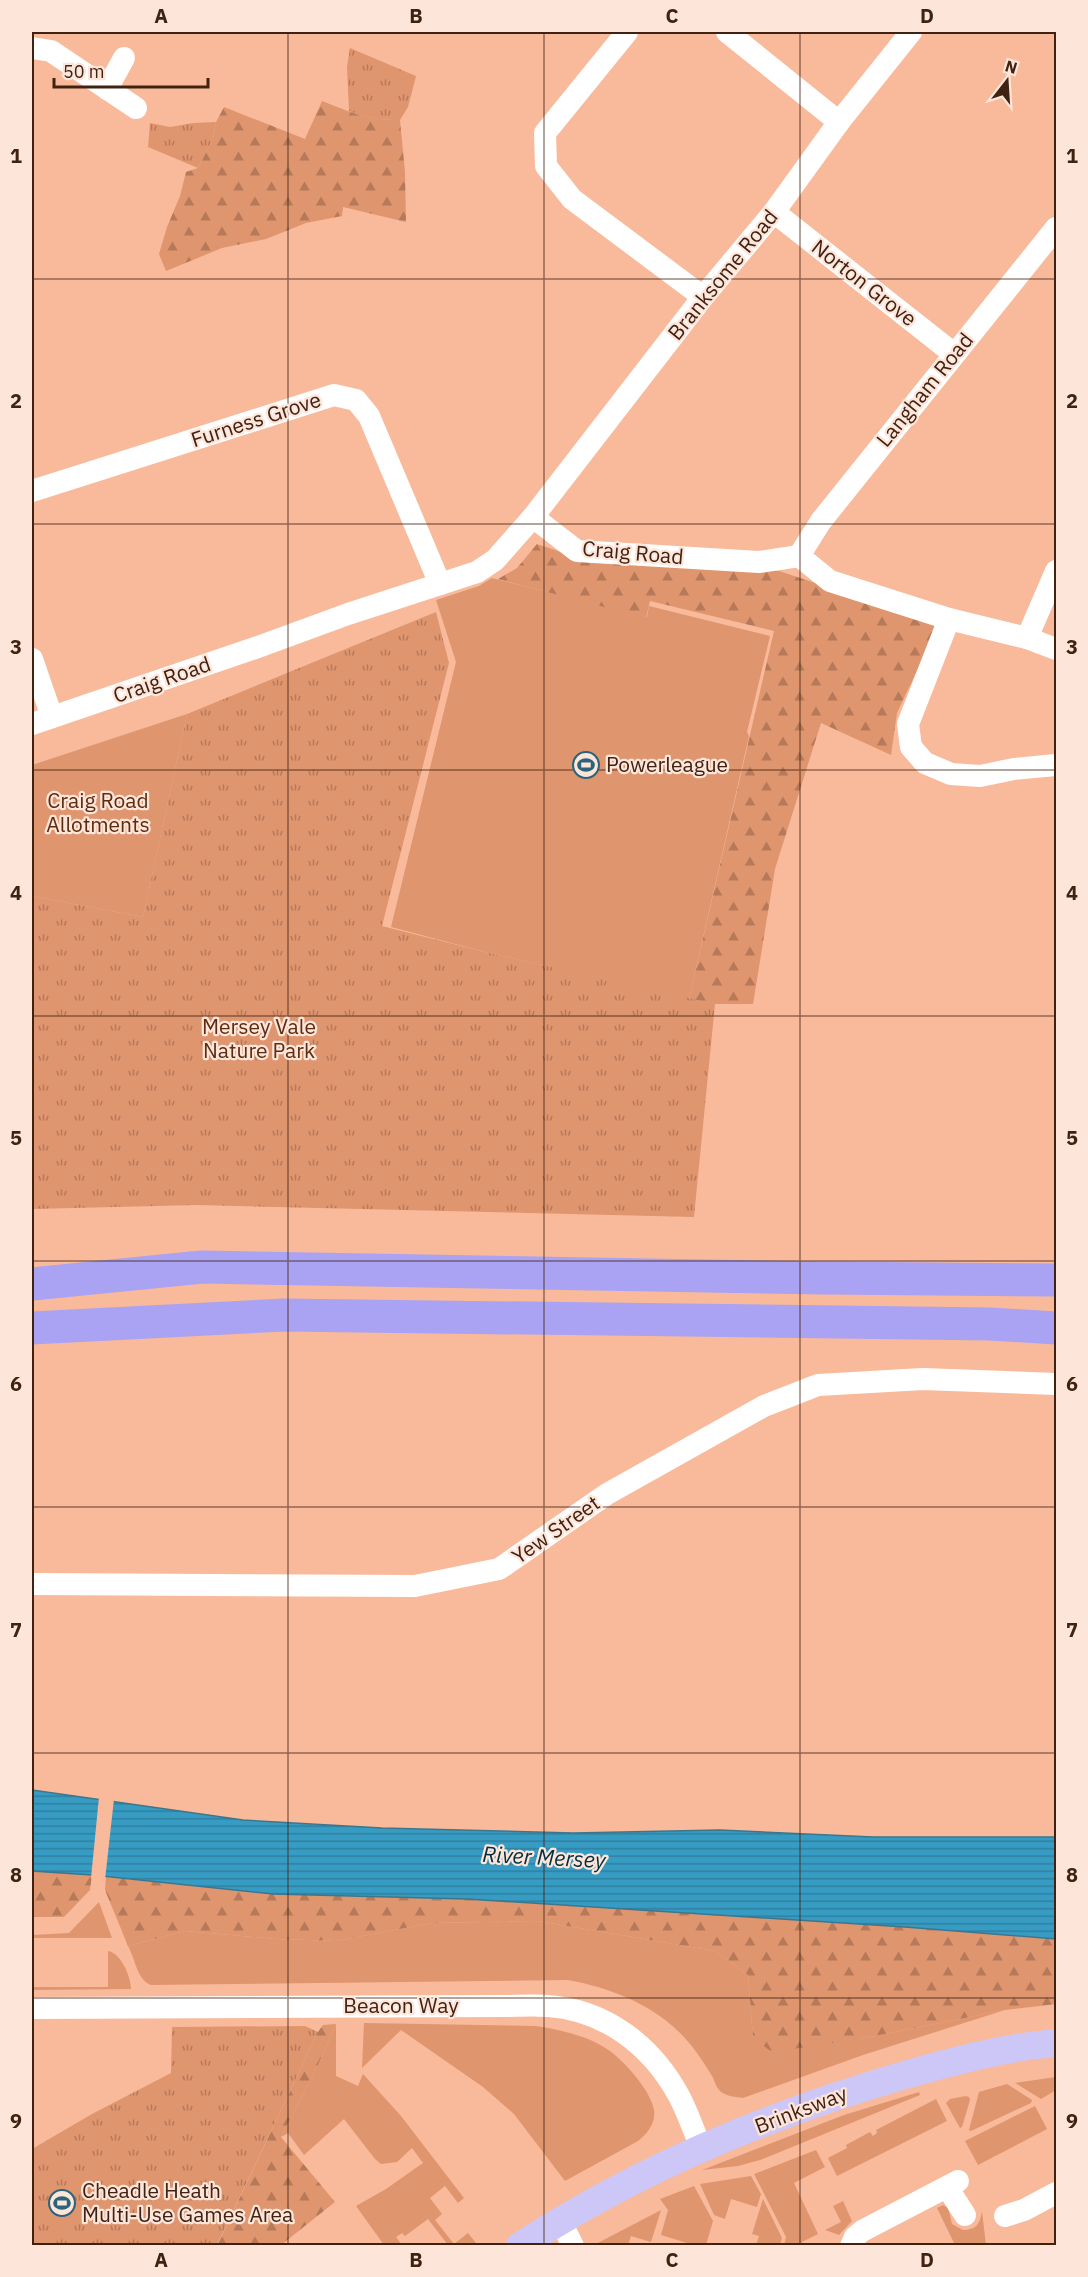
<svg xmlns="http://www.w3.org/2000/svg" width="1088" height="2277" viewBox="0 0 1088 2277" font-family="'IBM Plex Sans',sans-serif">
  <defs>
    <pattern id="forest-firs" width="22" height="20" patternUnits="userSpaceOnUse" patternTransform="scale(1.5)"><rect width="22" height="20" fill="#df956e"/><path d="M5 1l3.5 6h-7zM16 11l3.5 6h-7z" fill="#b67959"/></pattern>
    <pattern id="park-tufts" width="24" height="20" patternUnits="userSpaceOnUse" patternTransform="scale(1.5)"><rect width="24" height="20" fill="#df956e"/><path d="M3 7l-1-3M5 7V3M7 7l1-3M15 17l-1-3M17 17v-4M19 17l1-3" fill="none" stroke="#b67959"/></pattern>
    <pattern id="water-rules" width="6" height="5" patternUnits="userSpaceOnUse" patternTransform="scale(1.5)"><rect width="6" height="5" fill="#379cc3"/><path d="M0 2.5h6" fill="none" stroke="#307f9d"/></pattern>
  </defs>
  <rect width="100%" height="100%" fill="#f9ba9b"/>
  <g fill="#df956e">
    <path d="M492,578L647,617L649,606L770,636L747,732L749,736L689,999L489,953L391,927L456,662L436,600L479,586Z"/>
    <path d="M187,714L143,917L32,896V765Z"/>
    <path d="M99,1902L112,1938H32V1935L69,1933Z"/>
    <path d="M538,1921L715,1951L748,1975L753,2038L860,2039L1005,2010L863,2055L743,2098C735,2097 727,2096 721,2092C716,2088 715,2081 712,2076C703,2061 691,2043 679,2032C650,2003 607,1987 568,1980L151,1985C137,1980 135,1958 128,1946L185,1931L276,1939L336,1941L432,1923Z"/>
    <path d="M108,1951C121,1953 131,1977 131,1989L32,1990V1987H108Z"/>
    <path d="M364,2023L536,2026C561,2030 589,2036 610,2051C625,2062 651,2091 654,2110C656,2123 647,2134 638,2141L565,2181L514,2114L483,2087L401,2030L362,2068Z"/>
    <path d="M336,2024V2076L358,2086L363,2074L401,2116L464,2198L458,2203L445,2186L430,2198L442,2214L435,2220L454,2244L468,2233L476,2243L472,2245H448L428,2219L405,2236L402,2233L396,2237L402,2245H384L356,2206L386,2189L423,2163L412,2148L397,2162L381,2164L375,2159L344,2119L304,2155L288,2133L281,2137L317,2067Z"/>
    <path d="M1056,2077V2090L1041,2099L1015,2083Z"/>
    <path d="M1007,2084L1032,2100L1031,2103L971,2131L969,2130L979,2092Z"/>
    <path d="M919,2092L920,2095L760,2160L738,2166L702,2170L844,2115Z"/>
    <path d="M966,2096L969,2097L970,2100L962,2127L960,2128L946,2103L950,2099Z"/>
    <path d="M936,2099L947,2121L837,2176L828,2158L847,2148L846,2145L870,2132L873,2136L877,2133L876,2130Z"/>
    <path d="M1035,2106L1047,2129L978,2165L965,2141Z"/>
    <path d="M816,2150L825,2167L794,2183L818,2234L802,2242L800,2245H784L786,2237L754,2174Z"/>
    <path d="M751,2176L761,2194L757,2207L731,2199L725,2219L714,2215L700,2184Z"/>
    <path d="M694,2186L713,2221L706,2245H686L687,2243L661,2235L668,2210L660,2199Z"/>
    <path d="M763,2199L782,2238L780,2245H756L759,2236L752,2234Z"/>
    <path d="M843,2201L852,2221L839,2235L825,2230L841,2222L833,2206Z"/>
    <path d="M943,2205L948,2208L952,2224L963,2230C976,2230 980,2224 982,2211L986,2245H955L937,2208Z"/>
    <path d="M661,2210L651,2242L631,2236L628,2245H594Z"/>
  </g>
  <g fill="url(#forest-firs)">
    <path d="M322,101C353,113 366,120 400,120L405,172L406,222L343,207L342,216L306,223L266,239L222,248L166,271L159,254L167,227L180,196L186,172L198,168L213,138L216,122L224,107L305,139Z"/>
    <path d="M537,544L564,553L670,564L779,571L939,624L897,713L891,755L821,723L775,869L753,1004H715L689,999L774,631L650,601L646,618L498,579L517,568Z"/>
    <path d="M32,1871L92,1875L90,1890L64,1917H32Z"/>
    <path d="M106,1877L273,1894L467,1899L905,1927L1056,1939V2004L1005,2010L860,2039L772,2052L753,2038L748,1975L715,1951L538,1921L432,1923L336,1941L276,1939L185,1931L128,1946L105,1890Z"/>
    <path d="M336,2024L317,2067L281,2137L335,2202L281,2245L217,2246L318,2032L323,2025Z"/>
  </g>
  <g fill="url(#park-tufts)">
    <path d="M350,48L416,76L408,107L400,120C382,120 366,119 349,111L347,67Z"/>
    <path d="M216,122L213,138L198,168L148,147L150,123L170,127L193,123Z"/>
    <path d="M436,612L449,663L382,926L489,953L715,1004L694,1217L197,1205L32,1209V896L143,917L187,714Z"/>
    <path d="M305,2026L318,2032L217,2245H32V2149L92,2114L171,2073L172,2027Z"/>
  </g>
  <path fill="url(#water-rules)" stroke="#3a778e" stroke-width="1.5" d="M32,1790L243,1820L382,1828L573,1833L720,1830L873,1837H1056V1939L905,1927L467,1899L273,1894L92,1875L32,1871Z"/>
  <path fill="#f9ba9b" d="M99,1797L114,1799L105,1880L91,1878Z"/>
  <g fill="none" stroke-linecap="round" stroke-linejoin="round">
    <g stroke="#fff" stroke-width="22">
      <path d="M627,32L545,133L546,166L572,199L703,297"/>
      <path d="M727,32L839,122"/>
      <path d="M32,48L51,51L136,108"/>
      <path d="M107,89L124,58"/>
      <path d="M774,212L954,354"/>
      <path d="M32,491L334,395L356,400L369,416L440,584"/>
      <path d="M533,517L577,551L759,562L799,556L830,581L949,619L1027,638L1056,649"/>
      <path d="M799,556L821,521L1056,228"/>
      <path d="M949,619L908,724L911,747L925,763L951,774L980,776L1014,769L1056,765"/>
      <path d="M1027,638L1056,571"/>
      <path d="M32,659L52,717"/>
      <path d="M32,724L255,648L348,614L477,572L495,560L533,517L703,297L774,212L839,122L911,32"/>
      <path d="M32,1584L415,1586L499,1569L607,1494L764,1406L818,1385L923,1379L1056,1384"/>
      <path d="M32,2008L501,2006C517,2006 532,2005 548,2006C606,2010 652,2046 679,2096C688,2113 694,2131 701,2148"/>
      <path d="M947,2187L965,2215"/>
      <path d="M1005,2216L1024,2210L1056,2193"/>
      <path d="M560,2220L573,2246"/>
      <path d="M851,2246L855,2237L862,2231L958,2181"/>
    </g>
    <path stroke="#ccc7f7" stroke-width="28" d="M520,2246C638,2169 770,2114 905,2075C954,2061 1006,2047 1056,2043"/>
    <g stroke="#aaa2f2" stroke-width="33">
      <path d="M32,1284L202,1267L824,1278L1056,1280"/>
      <path d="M32,1328L284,1315L990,1324L1056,1328"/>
    </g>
  </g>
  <path fill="none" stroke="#402212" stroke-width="1.5" stroke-opacity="0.55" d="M288,32V2246M544,32V2246M800,32V2246M32,279H1056M32,524H1056M32,770H1056M32,1016H1056M32,1261H1056M32,1507H1056M32,1753H1056M32,1998H1056"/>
  <defs>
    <symbol id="stadium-ring" viewBox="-11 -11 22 22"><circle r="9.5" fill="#fee5d9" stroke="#29647c" stroke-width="1.5"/><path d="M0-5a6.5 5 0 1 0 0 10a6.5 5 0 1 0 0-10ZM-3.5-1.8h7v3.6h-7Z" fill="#29647c"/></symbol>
  </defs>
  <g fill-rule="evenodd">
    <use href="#stadium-ring" x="571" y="750" width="30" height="30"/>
    <use href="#stadium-ring" x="47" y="2188" width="30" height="30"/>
  </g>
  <g text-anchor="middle" stroke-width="4.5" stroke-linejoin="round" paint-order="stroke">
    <g font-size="21" fill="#402212" stroke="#fee5d9">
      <text transform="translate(723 275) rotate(-51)" y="7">Branksome Road</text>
      <text transform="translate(864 283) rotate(38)" y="7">Norton Grove</text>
      <text transform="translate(925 390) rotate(-51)" y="7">Langham Road</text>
      <text transform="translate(256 420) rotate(-18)" y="7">Furness Grove</text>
      <text transform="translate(633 553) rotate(5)" y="7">Craig Road</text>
      <text transform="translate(162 680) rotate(-19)" y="7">Craig Road</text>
      <text transform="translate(556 1530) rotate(-35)" y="7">Yew Street</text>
      <text x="401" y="2013">Beacon Way</text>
      <text transform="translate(801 2110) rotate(-21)" y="7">Brinksway</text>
    </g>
    <g font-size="21" fill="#402212" stroke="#fee5d9" text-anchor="start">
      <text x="606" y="772">Powerleague</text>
      <text x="82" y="2198">Cheadle Heath<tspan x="82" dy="24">Multi-Use Games Area</tspan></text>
    </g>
    <g font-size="21" fill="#5d2b0e" stroke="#fee5d9">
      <text x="98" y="808">Craig Road<tspan x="98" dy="24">Allotments</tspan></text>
      <text x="259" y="1034">Mersey Vale<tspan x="259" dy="24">Nature Park</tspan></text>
    </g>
    <g font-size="22" font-style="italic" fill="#012f40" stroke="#fee5d9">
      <text transform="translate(544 1857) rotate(3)" y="8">River Mersey</text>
    </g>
  </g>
  <rect width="1088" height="2277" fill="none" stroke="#fee5d9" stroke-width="66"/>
  <g transform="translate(1007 81) rotate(17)" stroke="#fee5d9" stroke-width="4.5" paint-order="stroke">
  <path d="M0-4.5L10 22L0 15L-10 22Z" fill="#402212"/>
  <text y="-9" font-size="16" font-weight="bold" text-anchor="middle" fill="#402212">N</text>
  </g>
  <path d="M54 78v9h154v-9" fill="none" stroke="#402212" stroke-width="3"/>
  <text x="63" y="78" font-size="18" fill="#402212" stroke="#fee5d9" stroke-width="4.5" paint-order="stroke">50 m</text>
  <rect x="33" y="33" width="1022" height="2211" fill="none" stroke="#402212" stroke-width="2"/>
  <g font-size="20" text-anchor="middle" font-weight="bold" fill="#402212">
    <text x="161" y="23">A</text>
    <text x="416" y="23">B</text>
    <text x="672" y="23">C</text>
    <text x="927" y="23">D</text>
    <text x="16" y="163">1</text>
    <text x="1072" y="163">1</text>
    <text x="16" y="408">2</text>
    <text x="1072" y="408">2</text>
    <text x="16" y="654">3</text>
    <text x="1072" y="654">3</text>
    <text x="16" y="900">4</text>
    <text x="1072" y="900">4</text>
    <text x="16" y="1145">5</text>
    <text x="1072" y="1145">5</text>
    <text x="16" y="1391">6</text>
    <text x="1072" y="1391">6</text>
    <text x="16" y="1637">7</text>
    <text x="1072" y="1637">7</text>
    <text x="16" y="1882">8</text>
    <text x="1072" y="1882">8</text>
    <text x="16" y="2128">9</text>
    <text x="1072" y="2128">9</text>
    <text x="161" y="2267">A</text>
    <text x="416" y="2267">B</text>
    <text x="672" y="2267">C</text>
    <text x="927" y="2267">D</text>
  </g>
</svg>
